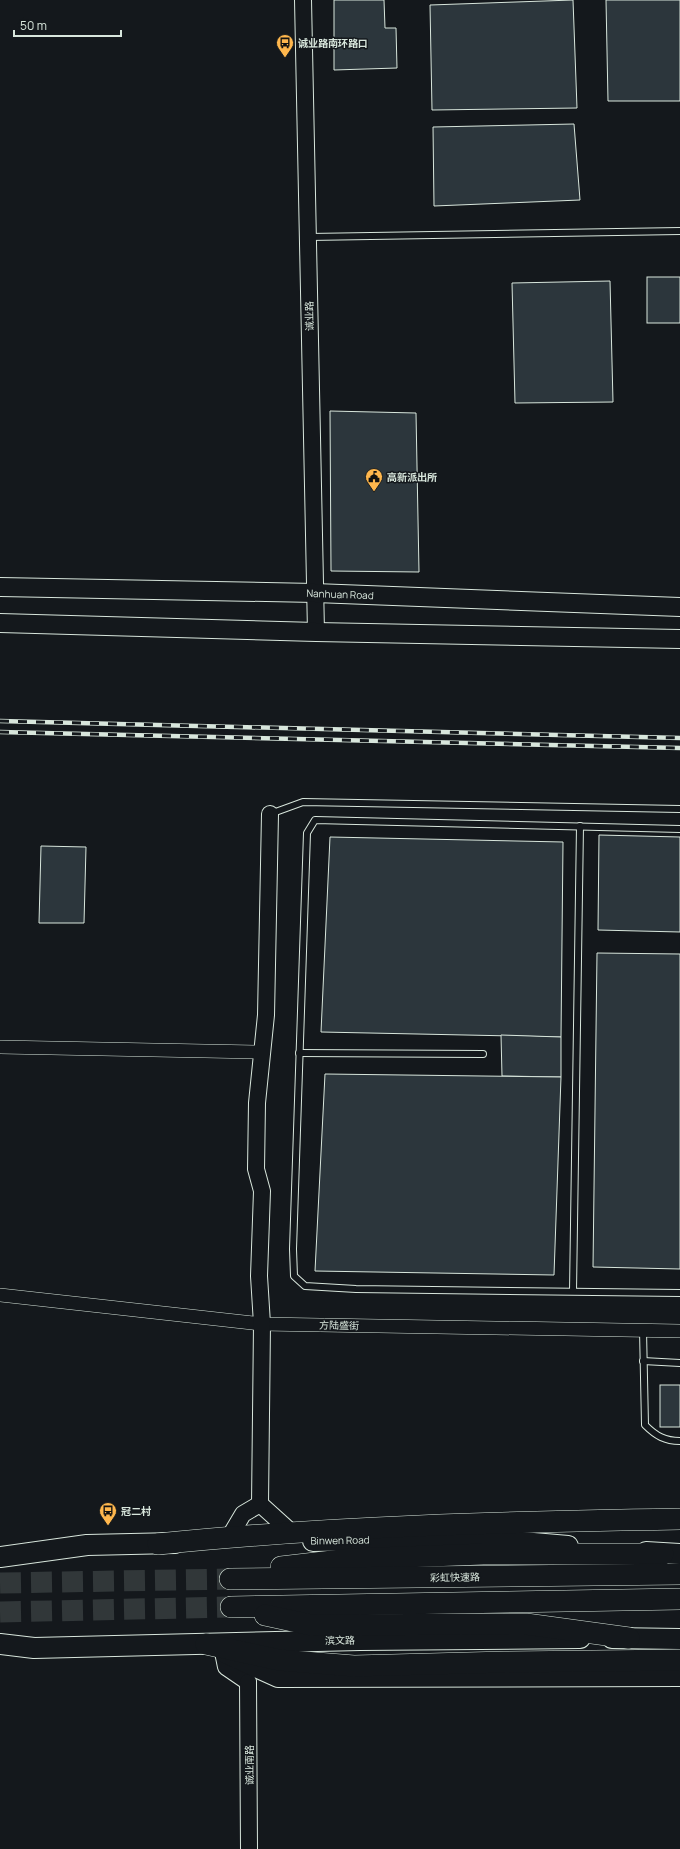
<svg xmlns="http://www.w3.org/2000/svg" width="680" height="1849" viewBox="0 0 680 1849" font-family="Manrope,'Noto Sans SC',sans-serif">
  <rect width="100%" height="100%" fill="#14181c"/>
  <g fill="#2c363c" stroke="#d8e6dc">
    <path d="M334,0H384L385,28H396L397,68L334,70Z"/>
    <path d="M573,0L577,108L432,110L430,5Z"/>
    <path d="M606,0H680V101H608Z"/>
    <path d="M574,124L580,200L434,206L433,127Z"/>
    <rect x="647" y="277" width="33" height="46"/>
    <path d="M610,281L613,402L515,403L512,283Z"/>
    <path d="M330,411L416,413L419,572L331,571Z"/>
    <path d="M599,835L680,837V932L598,930Z"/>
    <path d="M330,837L563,842L561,1037L321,1032Z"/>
    <path d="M41,846L86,847L84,923H39Z"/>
    <path d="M597,953L680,954V1269L593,1267Z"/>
    <path d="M501,1035L561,1037V1077L502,1076Z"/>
    <path d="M325,1074L561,1077L554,1275L315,1271Z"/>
    <rect x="660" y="1385" width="20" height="42"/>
  </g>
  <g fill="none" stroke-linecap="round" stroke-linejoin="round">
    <g stroke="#313739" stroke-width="21" stroke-dasharray="21 10" stroke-linecap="butt">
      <path d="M0,1583L230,1579"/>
      <path d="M0,1612L231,1607"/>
    </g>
    <defs>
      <g id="service">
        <path d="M309,237L680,231"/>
        <path d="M270,814L303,802L680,809"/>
        <path d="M680,829L315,820L307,833L293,1249L294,1276L305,1286L356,1289L680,1293"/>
        <path d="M299,1053L483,1054"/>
        <path d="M573,1291L580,826"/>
        <path d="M643,1330L645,1425C656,1436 665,1441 680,1441"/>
        <path d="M643,1361L680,1363"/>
      </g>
      <g id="minor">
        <path d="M0,1047L262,1052"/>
        <path d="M0,1295L262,1324L680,1331"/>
      </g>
      <g id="tertiary">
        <path d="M303,0L316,632"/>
        <path d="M270,814L266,1015L257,1103L256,1169L262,1191L259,1276L262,1324L260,1504L291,1532"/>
        <path d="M230,1536L243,1514L260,1504"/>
        <path d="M223,1652L226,1667L248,1682"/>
        <path d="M248,1682L249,1849"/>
      </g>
      <g id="secondary">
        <path d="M0,587L315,593L680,607"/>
        <path d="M0,623L316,632L680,639"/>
      </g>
      <g id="primary">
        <path d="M313,1541L477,1538L568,1546"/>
        <path d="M646,1552L680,1554"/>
        <path d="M0,1557L87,1545L175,1543"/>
        <path d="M612,1638L680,1639"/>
        <path d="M0,1644L34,1648L360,1640L580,1638"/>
        <path d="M225,1653L278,1677L680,1676"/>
      </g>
      <g id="trunk">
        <path d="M158,1544C332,1526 506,1522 680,1519"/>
        <path d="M281,1567L350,1559L483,1554H663"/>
        <path d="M230,1579L680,1574"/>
        <path d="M231,1607L680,1599"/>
        <path d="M265,1615L311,1625L526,1624L629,1638"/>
        <path d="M206,1644L279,1660L354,1666L505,1662L680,1660"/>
      </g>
    </defs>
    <use href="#service" stroke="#d8e6dc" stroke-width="8"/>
    <use href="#minor" stroke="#d8e6dc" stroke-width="14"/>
    <use href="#tertiary" stroke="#d8e6dc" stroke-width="18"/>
    <use href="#secondary" stroke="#d8e6dc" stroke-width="20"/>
    <use href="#primary" stroke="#d8e6dc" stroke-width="22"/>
    <use href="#trunk" stroke="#d8e6dc" stroke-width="22"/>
    <use href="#service" stroke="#14181c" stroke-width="6"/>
    <use href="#minor" stroke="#14181c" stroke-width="13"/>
    <use href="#tertiary" stroke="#14181c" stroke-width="16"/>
    <use href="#secondary" stroke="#14181c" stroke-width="18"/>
    <use href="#primary" stroke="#14181c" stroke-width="20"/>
    <use href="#trunk" stroke="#14181c" stroke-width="21"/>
    <defs>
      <g id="rail">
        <path d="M0,721L680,738"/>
        <path d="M0,732L680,748"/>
      </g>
    </defs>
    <use href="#rail" stroke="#d8e6dc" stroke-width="4.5"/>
    <use href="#rail" stroke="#14181c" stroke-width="3" stroke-dasharray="9" stroke-linecap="butt"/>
  </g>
  <defs>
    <symbol id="bus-pin" viewBox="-11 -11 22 30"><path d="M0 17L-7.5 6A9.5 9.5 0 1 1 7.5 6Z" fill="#ffb74d" stroke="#14181c"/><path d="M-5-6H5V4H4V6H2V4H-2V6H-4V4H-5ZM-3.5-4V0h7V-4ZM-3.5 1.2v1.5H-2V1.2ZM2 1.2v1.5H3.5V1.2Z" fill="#111"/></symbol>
    <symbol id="civic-pin" viewBox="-11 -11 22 30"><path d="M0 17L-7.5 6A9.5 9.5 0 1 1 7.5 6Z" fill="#ffb74d" stroke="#14181c"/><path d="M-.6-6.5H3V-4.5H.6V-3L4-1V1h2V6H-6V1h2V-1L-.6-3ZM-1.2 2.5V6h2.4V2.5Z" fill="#111"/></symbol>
  </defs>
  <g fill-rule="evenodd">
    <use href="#bus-pin" x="275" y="33" width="20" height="27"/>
    <use href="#civic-pin" x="364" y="467" width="20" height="27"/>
    <use href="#bus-pin" x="98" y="1501" width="20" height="27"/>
  </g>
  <g text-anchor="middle" stroke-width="3" stroke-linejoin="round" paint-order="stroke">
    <g font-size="10" font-weight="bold" fill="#d8e6dc" stroke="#14181c" text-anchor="start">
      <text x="298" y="47">诚业路南环路口</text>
      <text x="387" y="481">高新派出所</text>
      <text x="121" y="1515">冠二村</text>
    </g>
    <g font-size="10" fill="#d8e6dc" stroke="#14181c">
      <text transform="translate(309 316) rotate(-91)" y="4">诚业路</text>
      <text transform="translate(340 594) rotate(2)" y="4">Nanhuan Road</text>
      <text transform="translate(339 1325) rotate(1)" y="4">方陆盛街</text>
      <text transform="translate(340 1540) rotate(-1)" y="4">Binwen Road</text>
      <text transform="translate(455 1577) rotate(-1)" y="4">彩虹快速路</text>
      <text transform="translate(340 1640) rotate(-1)" y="4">滨文路</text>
      <text transform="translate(249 1765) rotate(-90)" y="4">诚业南路</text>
    </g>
  </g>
  <path d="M14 30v6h107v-6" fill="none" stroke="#d8e6dc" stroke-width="2"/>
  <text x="20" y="30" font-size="12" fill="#d8e6dc" stroke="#14181c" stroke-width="3" paint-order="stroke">50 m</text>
</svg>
